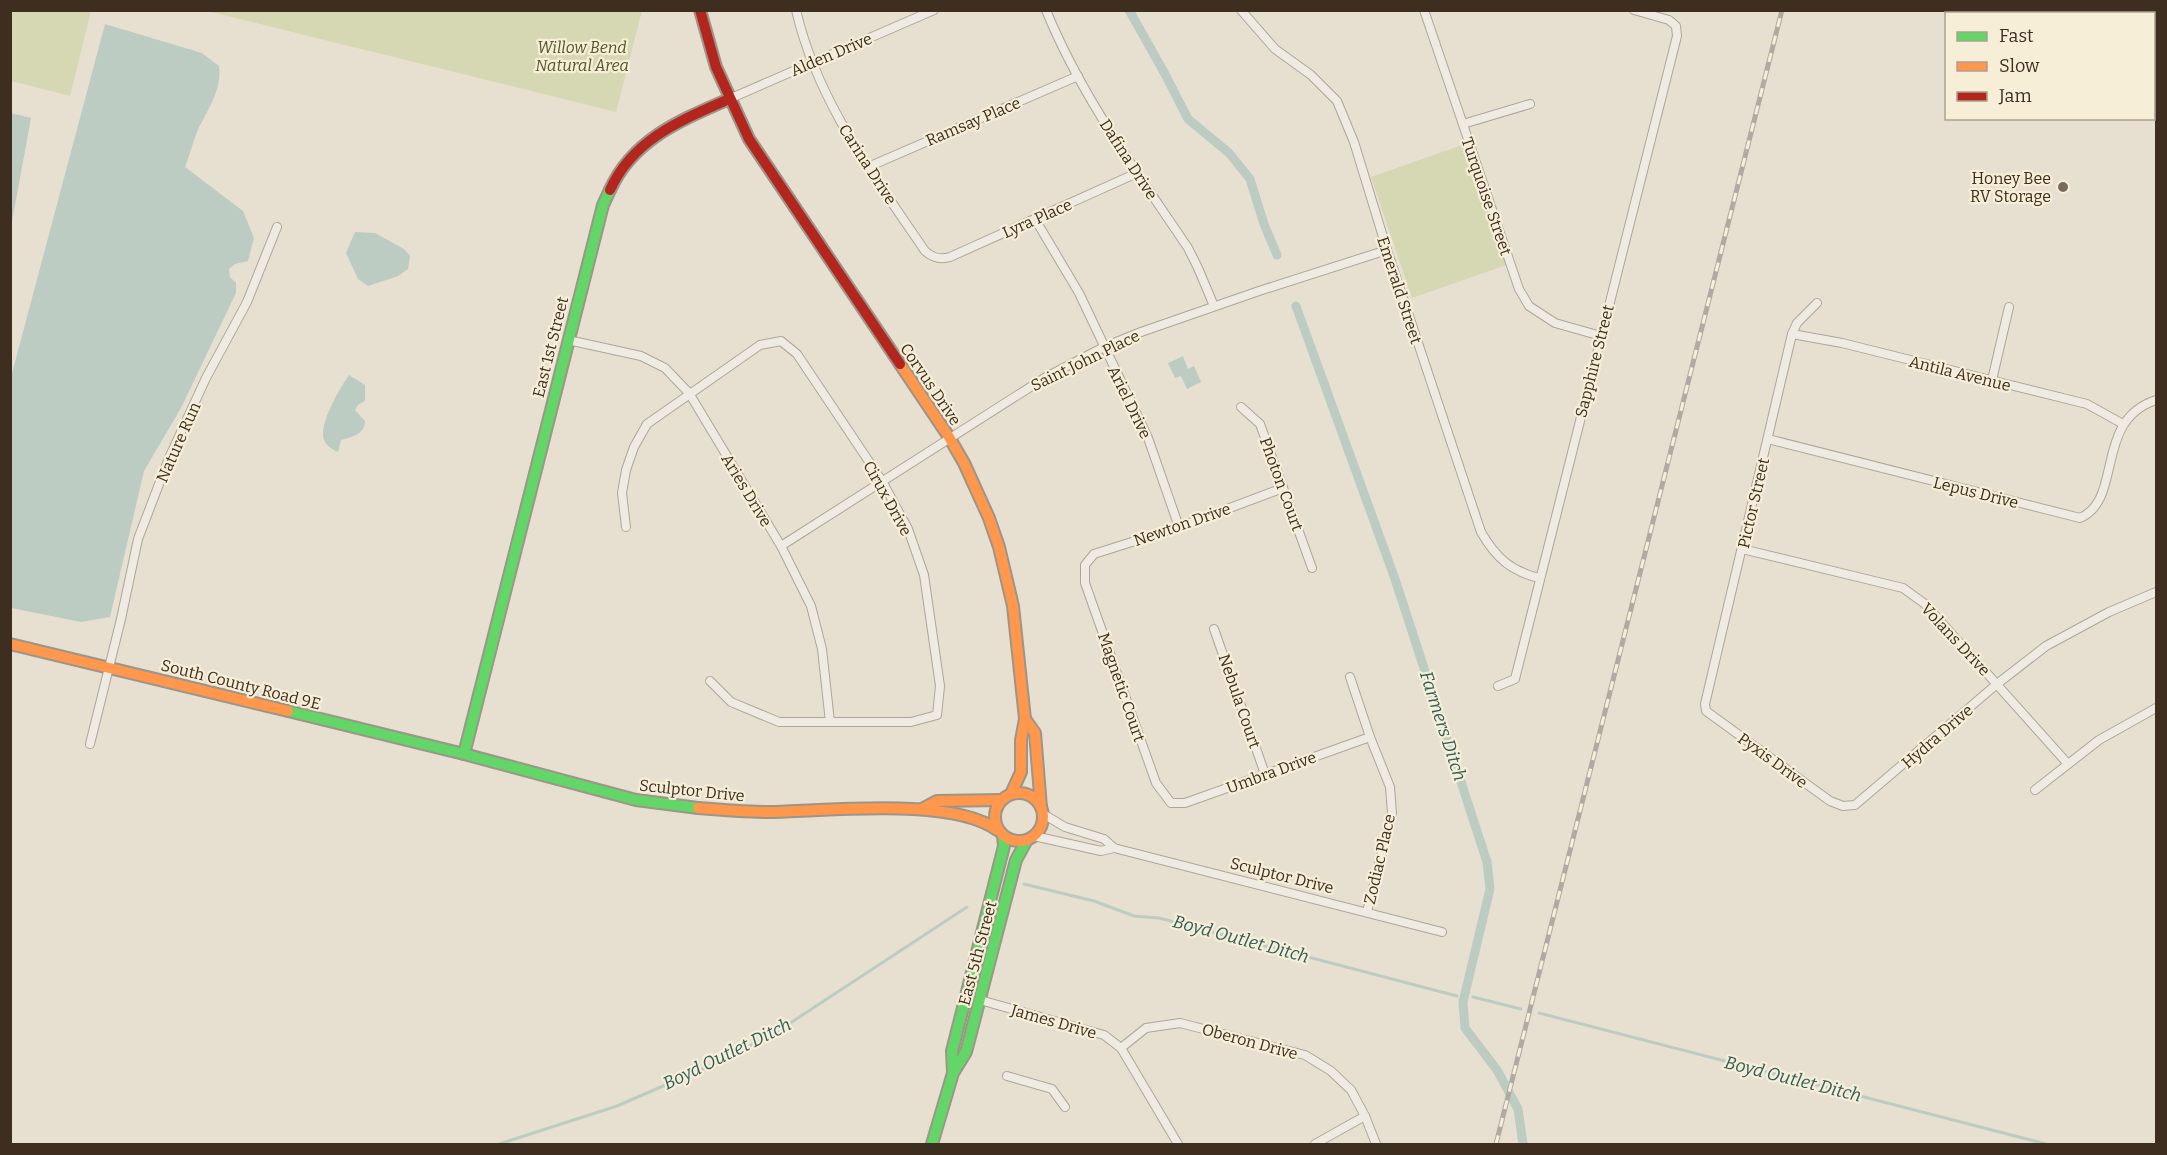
<svg xmlns="http://www.w3.org/2000/svg" width="2167" height="1155" viewBox="0 0 2167 1155" font-family="Bitter,serif">
  <rect width="100%" height="100%" fill="#e7e0d1"/>
  <g fill="#d6d7b3">
    <path d="M11,10L91,11L70,96L11,81Z"/>
    <path d="M207,11H642L616,112Z"/>
    <path d="M1465,144L1507,265L1412,298L1371,177Z"/>
  </g>
  <g fill="#bcccc2">
    <path d="M105,24L202,53L219,66C222,91 207,110 197,132C193,143 189,156 185,167L243,211L254,238L248,261L235,264L229,269L230,277L236,283V293L181,408L144,471L110,617L81,622L11,608V377Z"/>
    <path d="M11,113L31,118L11,227L10,113Z"/>
    <path d="M355,232L375,233L404,249L410,256L408,269L398,276L368,286L358,279L346,253Z"/>
    <path d="M1183,356L1188,369L1194,366L1201,382L1187,389L1181,376L1175,378L1168,363Z"/>
    <path d="M349,375L365,385V401L358,405L355,410L365,421C365,434 352,437 341,440L338,452C332,449 327,447 324,440C318,425 340,388 349,375Z"/>
  </g>
  <g fill="none" stroke-linecap="round" stroke-linejoin="round">
    <g stroke="#bcccc2" stroke-width="3">
      <path d="M1024,884L1094,901L1134,916L1159,918L1457,996"/>
      <path d="M1473,997L1521,1009"/>
      <path d="M1539,1013L2046,1144"/>
      <path d="M499,1144L617,1106L707,1067L772,1035L967,907"/>
    </g>
    <g stroke="#bcccc2" stroke-width="9">
      <path d="M1129,10L1165,74L1188,119L1229,153L1250,179L1264,224L1277,255"/>
      <path d="M1296,306L1395,579L1487,862L1490,889L1463,1002L1465,1028L1497,1070L1518,1109L1523,1144"/>
    </g>
    <defs>
      <g id="street">
        <path d="M796,10C817,101 874,176 925,251C933,258 940,260 950,257L1137,173"/>
        <path d="M1046,10C1081,96 1137,172 1188,248L1198,268L1214,306"/>
        <path d="M1241,10L1275,49L1311,75L1337,101L1354,142L1387,250L1481,532C1496,558 1511,571 1539,578"/>
        <path d="M1424,10L1519,289L1529,306L1555,323L1601,336"/>
        <path d="M729,99L934,10"/>
        <path d="M1463,124L1530,104"/>
        <path d="M868,167L1078,76"/>
        <path d="M1035,219L1079,293L1148,438L1179,527"/>
        <path d="M1817,303L1797,323L1792,334L1705,704L1706,711L1830,801L1843,806L1855,805L1997,684L2046,646L2109,612L2156,592"/>
        <path d="M1792,334L1842,343L2087,404L2123,424"/>
        <path d="M568,340L641,356L665,368L689,393L781,546L811,606L822,649L830,722"/>
        <path d="M1992,380L2009,307"/>
        <path d="M1241,407L1260,424L1312,568"/>
        <path d="M1768,439L2080,518C2124,499 2093,421 2156,400"/>
        <path d="M1283,488L1179,527L1094,554L1085,565V583L1156,783L1171,803H1185L1370,737"/>
        <path d="M626,527L622,493L626,470L634,447L647,424L760,345L781,341L797,354L882,481L908,529L924,575L940,686L937,715L911,722H779L731,702L710,681"/>
        <path d="M781,546L1046,377L1104,347L1141,332L1259,291L1387,250"/>
        <path d="M1742,549L1903,588L1925,604L2068,764"/>
        <path d="M1214,629L1265,774"/>
        <path d="M1350,677L1370,737L1390,787L1392,813L1367,912"/>
        <path d="M1498,686L1515,679L1677,36L1676,26L1669,20L1634,10"/>
        <path d="M90,744L121,619L138,539L169,458L206,378L247,302L277,227"/>
        <path d="M2035,790L2099,740L2156,708"/>
        <path d="M1043,814L1065,827L1104,839L1114,848L1442,932"/>
        <path d="M1034,836L1101,851L1114,848"/>
        <path d="M980,1000L1104,1035L1121,1048L1178,1144"/>
        <path d="M1121,1048L1146,1028L1180,1023L1305,1055L1331,1071L1351,1090L1365,1116L1376,1144"/>
        <path d="M1007,1076L1052,1089L1065,1107"/>
        <path d="M1315,1144L1365,1116"/>
      </g>
      <g id="fast">
        <path d="M288,711L464,754L636,800L698,808"/>
        <path d="M464,754L603,205L610,190"/>
        <path d="M953,1072L952,1051L1004,846L1003,836"/>
        <path d="M932,1144L953,1073L966,1052L1016,860L1027,840"/>
      </g>
      <g id="slow">
        <path d="M900,364L949,437L964,463L989,518L999,547L1013,606L1025,719L1021,740V772L1011,794"/>
        <path d="M10,644L288,711"/>
        <path d="M1025,719L1035,733L1041,807"/>
        <circle cx="1019" cy="817" r="24"/>
        <path d="M698,808C722,810 747,812 771,812C828,811 953,797 997,830"/>
        <path d="M922,809L937,801L1001,800"/>
      </g>
      <g id="jam">
        <path d="M700,10L716,67L749,139L900,364"/>
        <path d="M610,190C633,139 681,120 729,99"/>
      </g>
    </defs>
    <use href="#street" stroke="#ada599" stroke-width="10"/>
    <use href="#fast" stroke="#9c958a" stroke-width="14"/>
    <use href="#slow" stroke="#9c958a" stroke-width="14"/>
    <use href="#jam" stroke="#9c958a" stroke-width="14"/>
    <use href="#street" stroke="#efebe3" stroke-width="8"/>
    <use href="#fast" stroke="#63d668" stroke-width="10"/>
    <use href="#slow" stroke="#ff974d" stroke-width="10"/>
    <use href="#jam" stroke="#b3261e" stroke-width="10"/>
    <defs>
      <path id="rail" d="M1496,1144L1782,10"/>
    </defs>
    <use href="#rail" stroke="#afaaa2" stroke-width="5"/>
    <use href="#rail" stroke="#f7eed8" stroke-width="3" stroke-dasharray="9" stroke-linecap="butt"/>
  </g>
  <circle fill="#786c5e" stroke="#f7eed8" stroke-width="2" cx="2063" cy="187" r="6"/>
  <g text-anchor="middle" stroke-width="4.5" stroke-linejoin="round" paint-order="stroke">
    <g font-size="16" font-style="italic" fill="#4d5a26" stroke="#f7eed8">
      <text x="582" y="53">Willow Bend<tspan x="582" dy="18">Natural Area</tspan></text>
    </g>
    <g font-size="16" fill="#3d2e20" stroke="#f7eed8">
      <text transform="translate(831 54) rotate(-23)" y="6">Alden Drive</text>
      <text transform="translate(973 121) rotate(-23)" y="6">Ramsay Place</text>
      <text transform="translate(1129 159) rotate(57)" y="6">Dafina Drive</text>
      <text transform="translate(868 164) rotate(57)" y="6">Carina Drive</text>
      <text transform="translate(1487 196) rotate(71)" y="6">Turquoise Street</text>
      <text transform="translate(1037 218) rotate(-24)" y="6">Lyra Place</text>
      <text transform="translate(1400 290) rotate(72)" y="6">Emerald Street</text>
      <text transform="translate(550 347) rotate(-76)" y="6">East 1st Street</text>
      <text transform="translate(1085 360) rotate(-26)" y="6">Saint John Place</text>
      <text transform="translate(1594 361) rotate(-76)" y="6">Sapphire Street</text>
      <text transform="translate(1960 373) rotate(14)" y="6">Antila Avenue</text>
      <text transform="translate(931 384) rotate(56)" y="6">Corvus Drive</text>
      <text transform="translate(1130 402) rotate(64)" y="6">Ariel Drive</text>
      <text transform="translate(178 442) rotate(-66)" y="6">Nature Run</text>
      <text transform="translate(1282 484) rotate(70)" y="6">Photon Court</text>
      <text transform="translate(747 490) rotate(59)" y="6">Aries Drive</text>
      <text transform="translate(1976 492) rotate(14)" y="6">Lepus Drive</text>
      <text transform="translate(888 498) rotate(61)" y="6">Cirux Drive</text>
      <text transform="translate(1753 503) rotate(-77)" y="6">Pictor Street</text>
      <text transform="translate(1182 524) rotate(-19)" y="6">Newton Drive</text>
      <text transform="translate(1956 639) rotate(47)" y="6">Volans Drive</text>
      <text transform="translate(241 684) rotate(14)" y="6">South County Road 9E</text>
      <text transform="translate(1122 687) rotate(71)" y="6">Magnetic Court</text>
      <text transform="translate(1240 701) rotate(71)" y="6">Nebula Court</text>
      <text transform="translate(1937 736) rotate(-41)" y="6">Hydra Drive</text>
      <text transform="translate(1773 760) rotate(36)" y="6">Pyxis Drive</text>
      <text transform="translate(1271 772) rotate(-20)" y="6">Umbra Drive</text>
      <text transform="translate(692 790) rotate(6)" y="6">Sculptor Drive</text>
      <text transform="translate(1379 859) rotate(-77)" y="6">Zodiac Place</text>
      <text transform="translate(1282 875) rotate(14)" y="6">Sculptor Drive</text>
      <text transform="translate(977 953) rotate(-75)" y="6">East 5th Street</text>
      <text transform="translate(1054 1021) rotate(16)" y="6">James Drive</text>
      <text transform="translate(1250 1041) rotate(15)" y="6">Oberon Drive</text>
    </g>
    <g font-size="16" fill="#3d2e20" stroke="#f7eed8" text-anchor="end">
      <text x="2051" y="184">Honey Bee<tspan x="2051" dy="18">RV Storage</tspan></text>
    </g>
    <g font-size="18" font-style="italic" fill="#2f5d5a" stroke="#f7eed8">
      <text transform="translate(1443 726) rotate(72)" y="6">Farmers Ditch</text>
      <text transform="translate(1241 939) rotate(15)" y="6">Boyd Outlet Ditch</text>
      <text transform="translate(727 1054) rotate(-26)" y="6">Boyd Outlet Ditch</text>
      <text transform="translate(1793 1079) rotate(14)" y="6">Boyd Outlet Ditch</text>
    </g>
  </g>
  <rect width="2167" height="1155" fill="none" stroke="#3d2e20" stroke-width="24"/>
  <rect x="1945" y="12" width="210" height="108" fill="#f7eed8" stroke="#ada18e" stroke-width="1.5"/>
  <rect x="1957" y="32" width="30" height="9" fill="#63d668" stroke="#ada18e" stroke-width="1.5"/>
  <text x="1999" y="42" font-size="18" fill="#3d2e20">Fast</text>
  <rect x="1957" y="62" width="30" height="9" fill="#ff974d" stroke="#ada18e" stroke-width="1.5"/>
  <text x="1999" y="72" font-size="18" fill="#3d2e20">Slow</text>
  <rect x="1957" y="92" width="30" height="9" fill="#b3261e" stroke="#ada18e" stroke-width="1.5"/>
  <text x="1999" y="102" font-size="18" fill="#3d2e20">Jam</text>
</svg>
